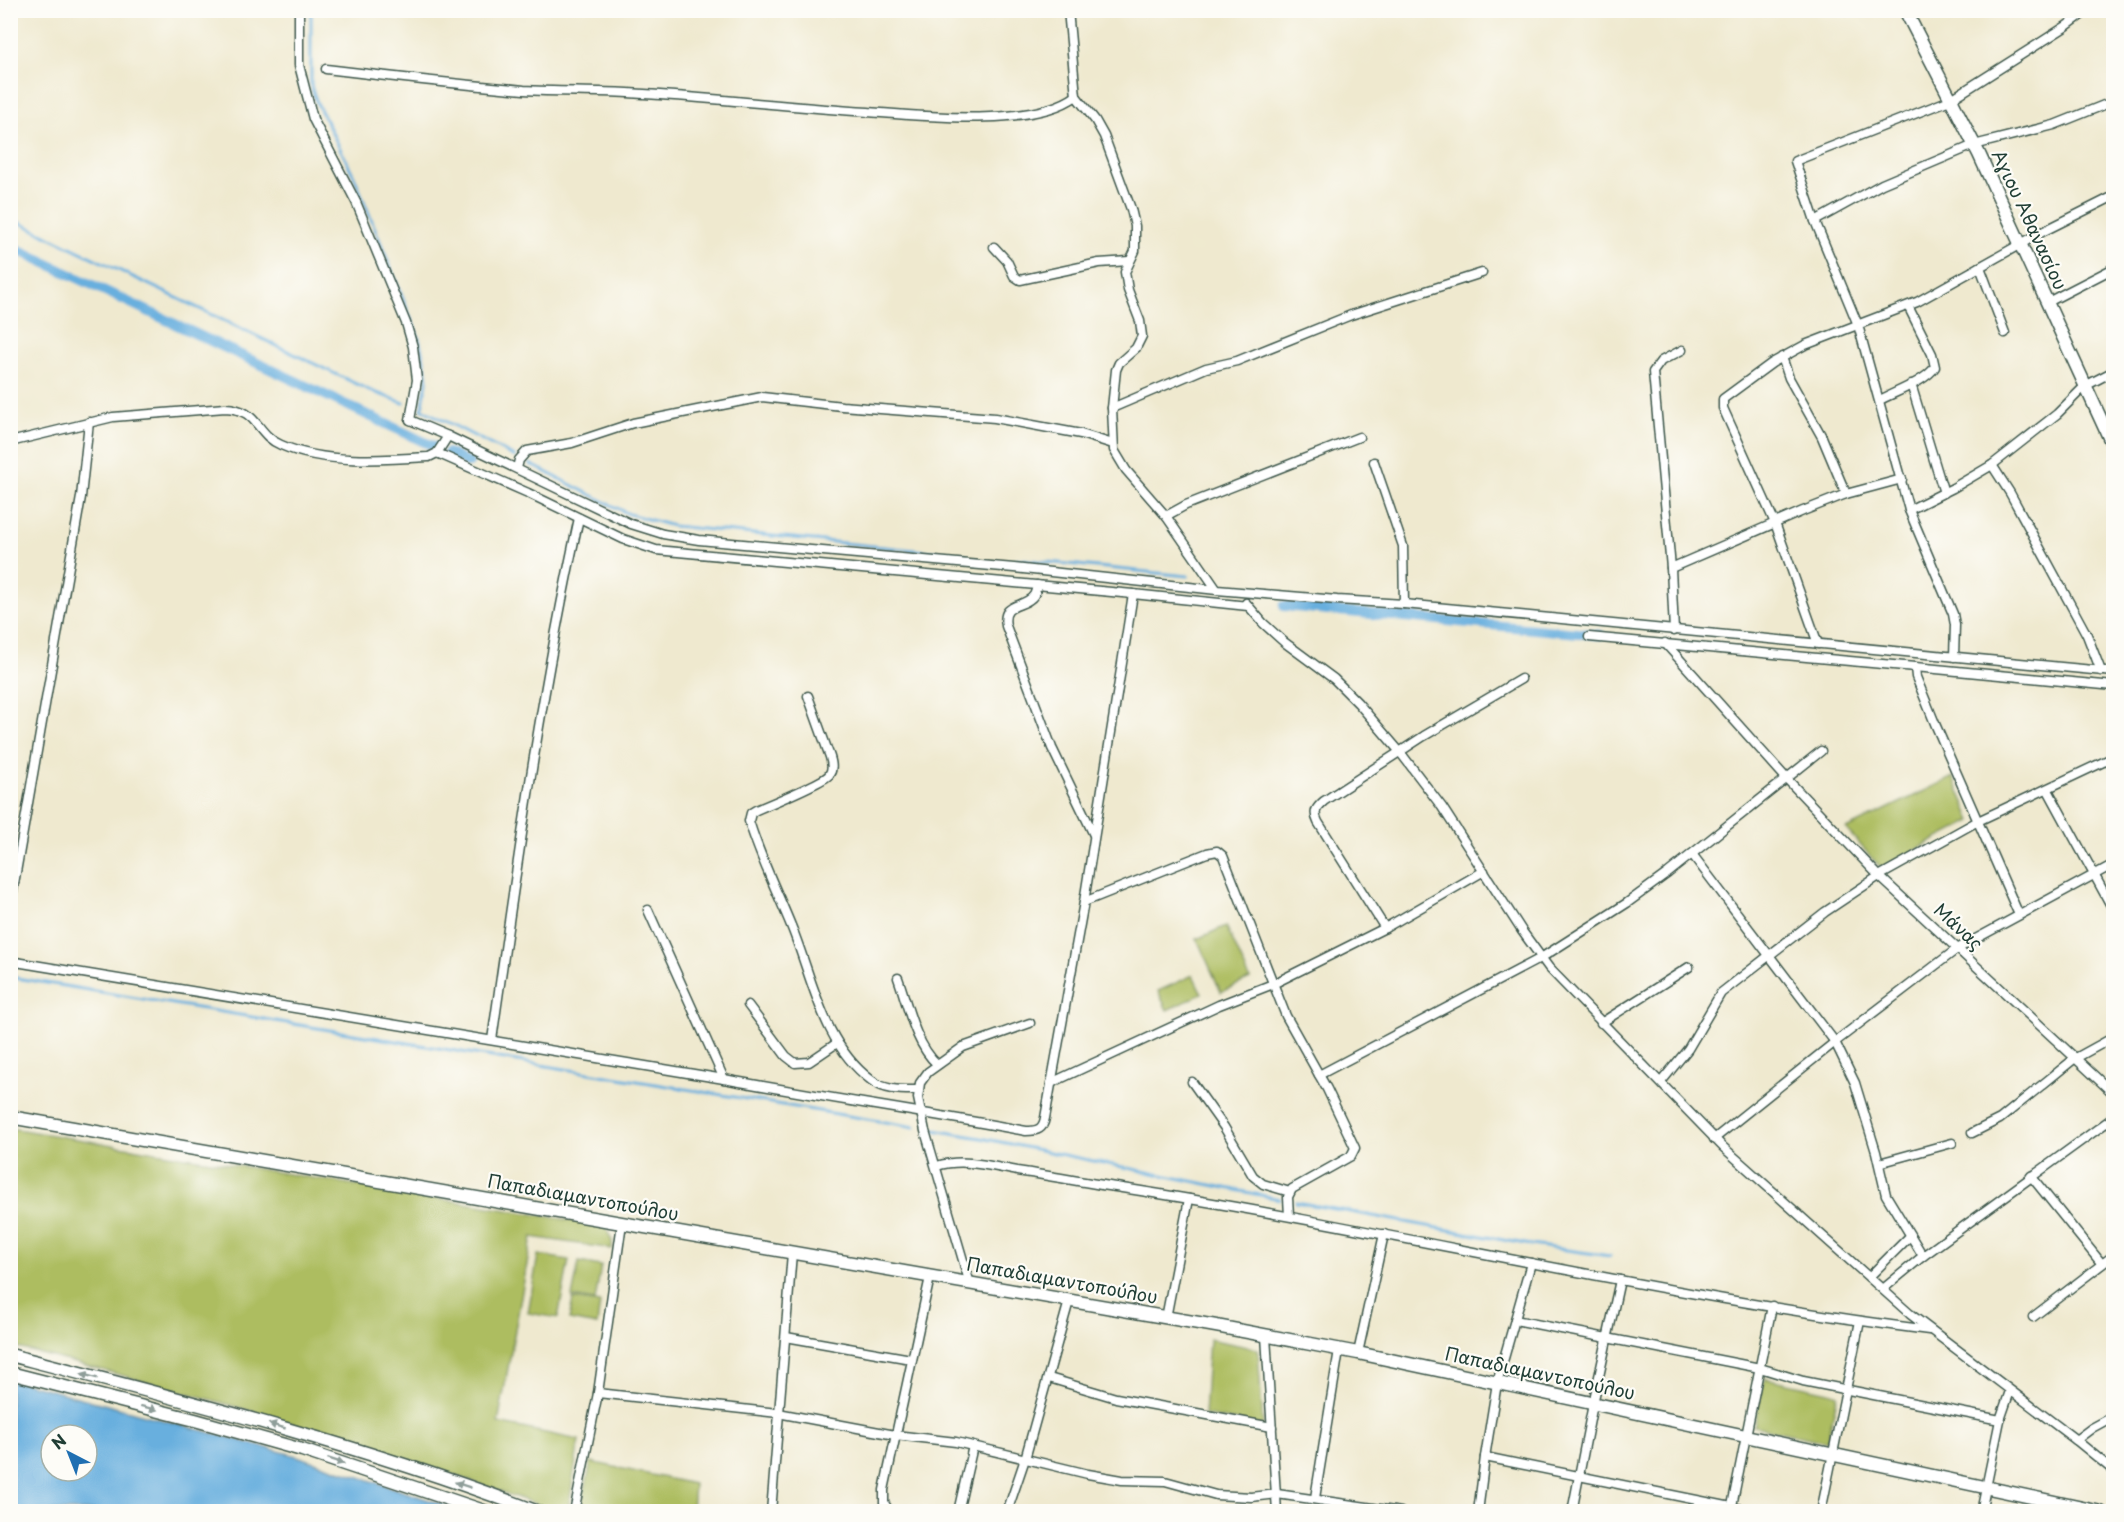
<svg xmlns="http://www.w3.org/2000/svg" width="2124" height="1522" viewBox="0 0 2124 1522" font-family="'Playpen Sans',sans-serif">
  <rect width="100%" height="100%" fill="#fdfcf7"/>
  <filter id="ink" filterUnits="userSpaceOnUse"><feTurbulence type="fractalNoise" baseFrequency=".0167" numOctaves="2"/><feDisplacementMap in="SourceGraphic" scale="12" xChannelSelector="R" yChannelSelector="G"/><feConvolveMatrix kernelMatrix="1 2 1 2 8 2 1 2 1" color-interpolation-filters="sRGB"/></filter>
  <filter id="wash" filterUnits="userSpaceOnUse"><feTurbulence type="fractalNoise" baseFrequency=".008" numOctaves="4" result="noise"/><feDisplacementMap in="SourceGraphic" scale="24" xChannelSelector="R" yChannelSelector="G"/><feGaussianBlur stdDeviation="1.35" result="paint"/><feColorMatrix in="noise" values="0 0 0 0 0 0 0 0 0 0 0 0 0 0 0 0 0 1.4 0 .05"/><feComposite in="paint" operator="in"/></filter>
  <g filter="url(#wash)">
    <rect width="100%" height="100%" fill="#efe9cf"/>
    <g fill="#adbd60" stroke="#667d4a" stroke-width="1.5">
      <path d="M1953,777L1972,821L1881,868L1846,829Z"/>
      <path d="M1226,926L1250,979L1221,992L1197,939Z"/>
      <path d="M1193,975L1202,994L1167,1010L1158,991Z"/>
      <path d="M10,1128L605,1226L612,1241V1249L532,1237L498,1423L579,1440L568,1511H556C473,1482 390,1452 305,1427C208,1397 109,1372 11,1346Z"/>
      <path d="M538,1255L569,1260L558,1318L528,1313Z"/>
      <path d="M579,1262L601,1266L595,1301L572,1297Z"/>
      <path d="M573,1299L600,1303L597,1325L569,1320Z"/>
      <path d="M1209,1339L1258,1349L1263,1426L1204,1415Z"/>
      <path d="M1765,1378L1838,1394L1827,1442L1754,1426Z"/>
      <path d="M591,1462L694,1484L692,1511H580Z"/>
    </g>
    <path fill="#67afde" stroke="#437689" stroke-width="1.5" fill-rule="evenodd" d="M10,1379L297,1456L462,1511H11ZM51,1435H87V1471H51Z"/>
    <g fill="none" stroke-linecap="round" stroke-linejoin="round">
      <g stroke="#67afde" stroke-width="3">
        <path d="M311,10V86L317,103L354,176L419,339L426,370L427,382L422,409L515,457"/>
        <path d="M10,218L371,391L404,403"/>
        <path d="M530,464L629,514L673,526L965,555"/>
        <path d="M1017,559L1188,576"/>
        <path d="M10,977L915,1127"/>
        <path d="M934,1130L981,1138L1280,1199"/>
        <path d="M1296,1202L1531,1245L1610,1256"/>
      </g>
      <g stroke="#67afde" stroke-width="10">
        <path d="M10,246L435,447"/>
        <path d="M448,453L469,463"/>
        <path d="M1284,606L1600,635"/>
      </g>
    </g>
  </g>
  <g filter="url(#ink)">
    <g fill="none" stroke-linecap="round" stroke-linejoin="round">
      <defs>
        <g id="street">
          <path d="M299,10V65L313,119L356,202L406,323L413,347L417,380L410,420L448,436L631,524L663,534L699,540L1014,568L1217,590"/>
          <path d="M1068,10L1076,96L1095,120L1104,136L1131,209L1135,226V251L1125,272L1128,290L1140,321L1142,336L1136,348L1119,363L1116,370L1112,408L1114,450L1126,470L1166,516L1217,590L1337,600L1404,604L2114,672"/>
          <path d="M326,69C392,77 457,84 524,90C559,92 593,91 628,93C708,97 788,107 868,112C921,116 1033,128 1076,96"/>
          <path d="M1815,221L1882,184L1974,145L2054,125L2114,101"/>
          <path d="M994,247L1007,261L1014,276L1020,280L1099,263L1129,261"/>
          <path d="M1980,267L2005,333"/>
          <path d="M2046,303L2114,268"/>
          <path d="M1682,350L1661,361L1653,372L1671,568L1803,511L1846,494L1902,479"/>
          <path d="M1782,357L1789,378L1822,437L1846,494"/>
          <path d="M1911,384L1944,493"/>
          <path d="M1880,400C1895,392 1926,381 1935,367L1932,354L1908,306"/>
          <path d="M1112,408L1206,368L1237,361L1351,315L1482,273"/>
          <path d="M10,442L113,417L225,408C259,409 255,434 281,445C324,464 383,460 429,457L437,453L448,436"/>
          <path d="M437,453L528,493L623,539L656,550L1133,594"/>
          <path d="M1374,462L1403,546L1404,604"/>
          <path d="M1992,465L2010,493L2087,635L2101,671"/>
          <path d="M517,468L519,460L527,451L572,443L633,423L762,397L842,406L995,418L1081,434L1113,444"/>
          <path d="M1909,510L1953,488L1992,465L2057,414L2085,386L2114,371"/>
          <path d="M1166,516L1186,505L1359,437"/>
          <path d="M1671,568L1674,631"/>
          <path d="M1037,585C1037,586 1035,594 1034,595C1025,609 1001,601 1006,626L1052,748L1094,835"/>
          <path d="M1246,603L1263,623L1284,642L1334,679L1358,703L1400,752L1442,807L1522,931L1549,968L1723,1147L1910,1314L2076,1440L2114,1471"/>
          <path d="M1589,637L1915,667"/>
          <path d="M1665,643L1786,778L1879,876L2114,1094"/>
          <path d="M1818,644L1775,523L1723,408V399L1772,363L1805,345L1917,302L2044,231L2114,196"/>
          <path d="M1954,657L1955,625L1953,614L1909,510L1858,325L1815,221L1795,161L1950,100L2065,27L2088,10"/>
          <path d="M808,696L830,757C832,764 833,769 829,775C823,782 768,805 756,810L751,813L749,821C760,858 778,893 792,928C813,980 823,1044 871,1080C885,1091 902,1090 919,1090"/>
          <path d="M2048,790L2114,911"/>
          <path d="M1692,854L1835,1042L1855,1083L1876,1152L1886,1195L1923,1256"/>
          <path d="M1084,902L1207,853L1217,851L1223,856L1286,1016L1327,1089L1355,1148L1351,1156L1292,1189L1288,1197L1289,1216"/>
          <path d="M10,907L81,497L89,422"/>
          <path d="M648,910L724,1079"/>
          <path d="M2019,915L1936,726L1916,677L1915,667L2114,686"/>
          <path d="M1385,928L1318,822C1313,812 1316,808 1324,801L1424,736L1521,679"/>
          <path d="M10,961L724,1079C825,1098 925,1112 1026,1131C1038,1131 1043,1129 1045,1118L1084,902L1133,594L1248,606"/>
          <path d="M898,978C908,1006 915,1044 937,1064"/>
          <path d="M748,1005L786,1056L795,1063L809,1062L837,1043"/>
          <path d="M1601,1023L1689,967"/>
          <path d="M492,1040C517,865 541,690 579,518"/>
          <path d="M1319,1075L1541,958L1627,903L1668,873L1821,751"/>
          <path d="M1192,1082L1224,1127L1253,1176L1263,1184L1290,1192"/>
          <path d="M1661,1082L1688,1049L1721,993L1825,912L1879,876L1978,821L2114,757"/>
          <path d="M1051,1083L1219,1005L1273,984L1385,928L1484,871"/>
          <path d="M1972,1133L2000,1119L2074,1059L2114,1037"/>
          <path d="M1714,1139L1835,1042L1957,949L2114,864"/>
          <path d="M1879,1163L1952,1143"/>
          <path d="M937,1166C963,1158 990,1166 1017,1171C1052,1176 1087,1183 1122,1188C1392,1230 1658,1296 1929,1330"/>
          <path d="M2031,1176L2102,1264"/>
          <path d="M1869,1277L1910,1236"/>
          <path d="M970,1284L925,1131L918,1098L920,1083L928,1072L963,1047L1030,1023"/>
          <path d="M1883,1289L1923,1256L2114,1117"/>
          <path d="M2033,1317L2114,1255"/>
          <path d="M1166,1318L1189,1199"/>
          <path d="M1515,1320L1760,1368L1803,1381L2000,1420"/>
          <path d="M1266,1336L1277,1512"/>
          <path d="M786,1337L911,1359"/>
          <path d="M1358,1353L1384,1234"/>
          <path d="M1049,1378L1116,1398L1272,1427"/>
          <path d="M598,1393L778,1413L895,1435L956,1442L1088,1474L1122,1480L1165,1481L1216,1495L1251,1497L1277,1494L1401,1512"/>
          <path d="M2076,1440L2092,1428L2114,1416"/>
          <path d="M1485,1457L1756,1512"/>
          <path d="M1315,1498L1339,1350"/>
          <path d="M1731,1511L1772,1306"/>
          <path d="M574,1512L598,1393L622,1223"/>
          <path d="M771,1512L792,1253"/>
          <path d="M890,1512L884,1503V1490L930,1277"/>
          <path d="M958,1512L973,1446"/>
          <path d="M1007,1512L1025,1459L1069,1301"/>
          <path d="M1478,1512L1485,1457L1497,1383L1531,1263"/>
          <path d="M1572,1512L1593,1404L1620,1280"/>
          <path d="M1821,1512L1860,1321"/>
          <path d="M1981,1512L2000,1420L2010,1391"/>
        </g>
        <g id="secondary">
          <path d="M1905,10L1979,154L2114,448"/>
          <path d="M10,1117L1216,1326L1358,1353L2101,1512"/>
          <path d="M10,1355C188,1401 366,1446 538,1512"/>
          <path d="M10,1373L195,1420L302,1450L487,1512"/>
        </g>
      </defs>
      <use href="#street" stroke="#3e574b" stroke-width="11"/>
      <use href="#secondary" stroke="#3e574b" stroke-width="15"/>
      <use href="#street" stroke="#fff" stroke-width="8"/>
      <use href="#secondary" stroke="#fff" stroke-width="12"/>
    </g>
    <defs><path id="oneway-solid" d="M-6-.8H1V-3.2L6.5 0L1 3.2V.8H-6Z" transform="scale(1.5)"/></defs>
    <g fill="#8f9e9a">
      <use href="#oneway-solid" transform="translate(89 1376) rotate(-165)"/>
      <use href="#oneway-solid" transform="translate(149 1408) rotate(14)"/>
      <use href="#oneway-solid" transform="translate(277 1426) rotate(-164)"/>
      <use href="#oneway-solid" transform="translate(336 1461) rotate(19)"/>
      <use href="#oneway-solid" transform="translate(463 1485) rotate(-161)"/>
    </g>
  </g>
  <g text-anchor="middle" stroke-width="4.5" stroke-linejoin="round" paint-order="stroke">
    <g font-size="18" fill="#1f3d34" stroke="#fdfcf7">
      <text transform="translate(2029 220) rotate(65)" y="6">Αγιου Αθανασίου</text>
      <text transform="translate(1958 927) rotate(43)" y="6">Μάνας</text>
      <text transform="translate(583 1198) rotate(10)" y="6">Παπαδιαμαντοπούλου</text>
      <text transform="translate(1062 1281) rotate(10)" y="6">Παπαδιαμαντοπούλου</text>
      <text transform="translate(1540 1374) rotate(12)" y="6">Παπαδιαμαντοπούλου</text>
    </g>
  </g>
  <rect width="2124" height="1522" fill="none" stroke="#fdfcf7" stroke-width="36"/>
  <g transform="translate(69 1453) rotate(318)"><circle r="28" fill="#fdfcf7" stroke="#a4b0a9" stroke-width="1.5"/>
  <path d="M0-4.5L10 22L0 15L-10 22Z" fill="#1f6fb2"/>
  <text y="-9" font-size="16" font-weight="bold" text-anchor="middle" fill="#1f3d34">N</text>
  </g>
</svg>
